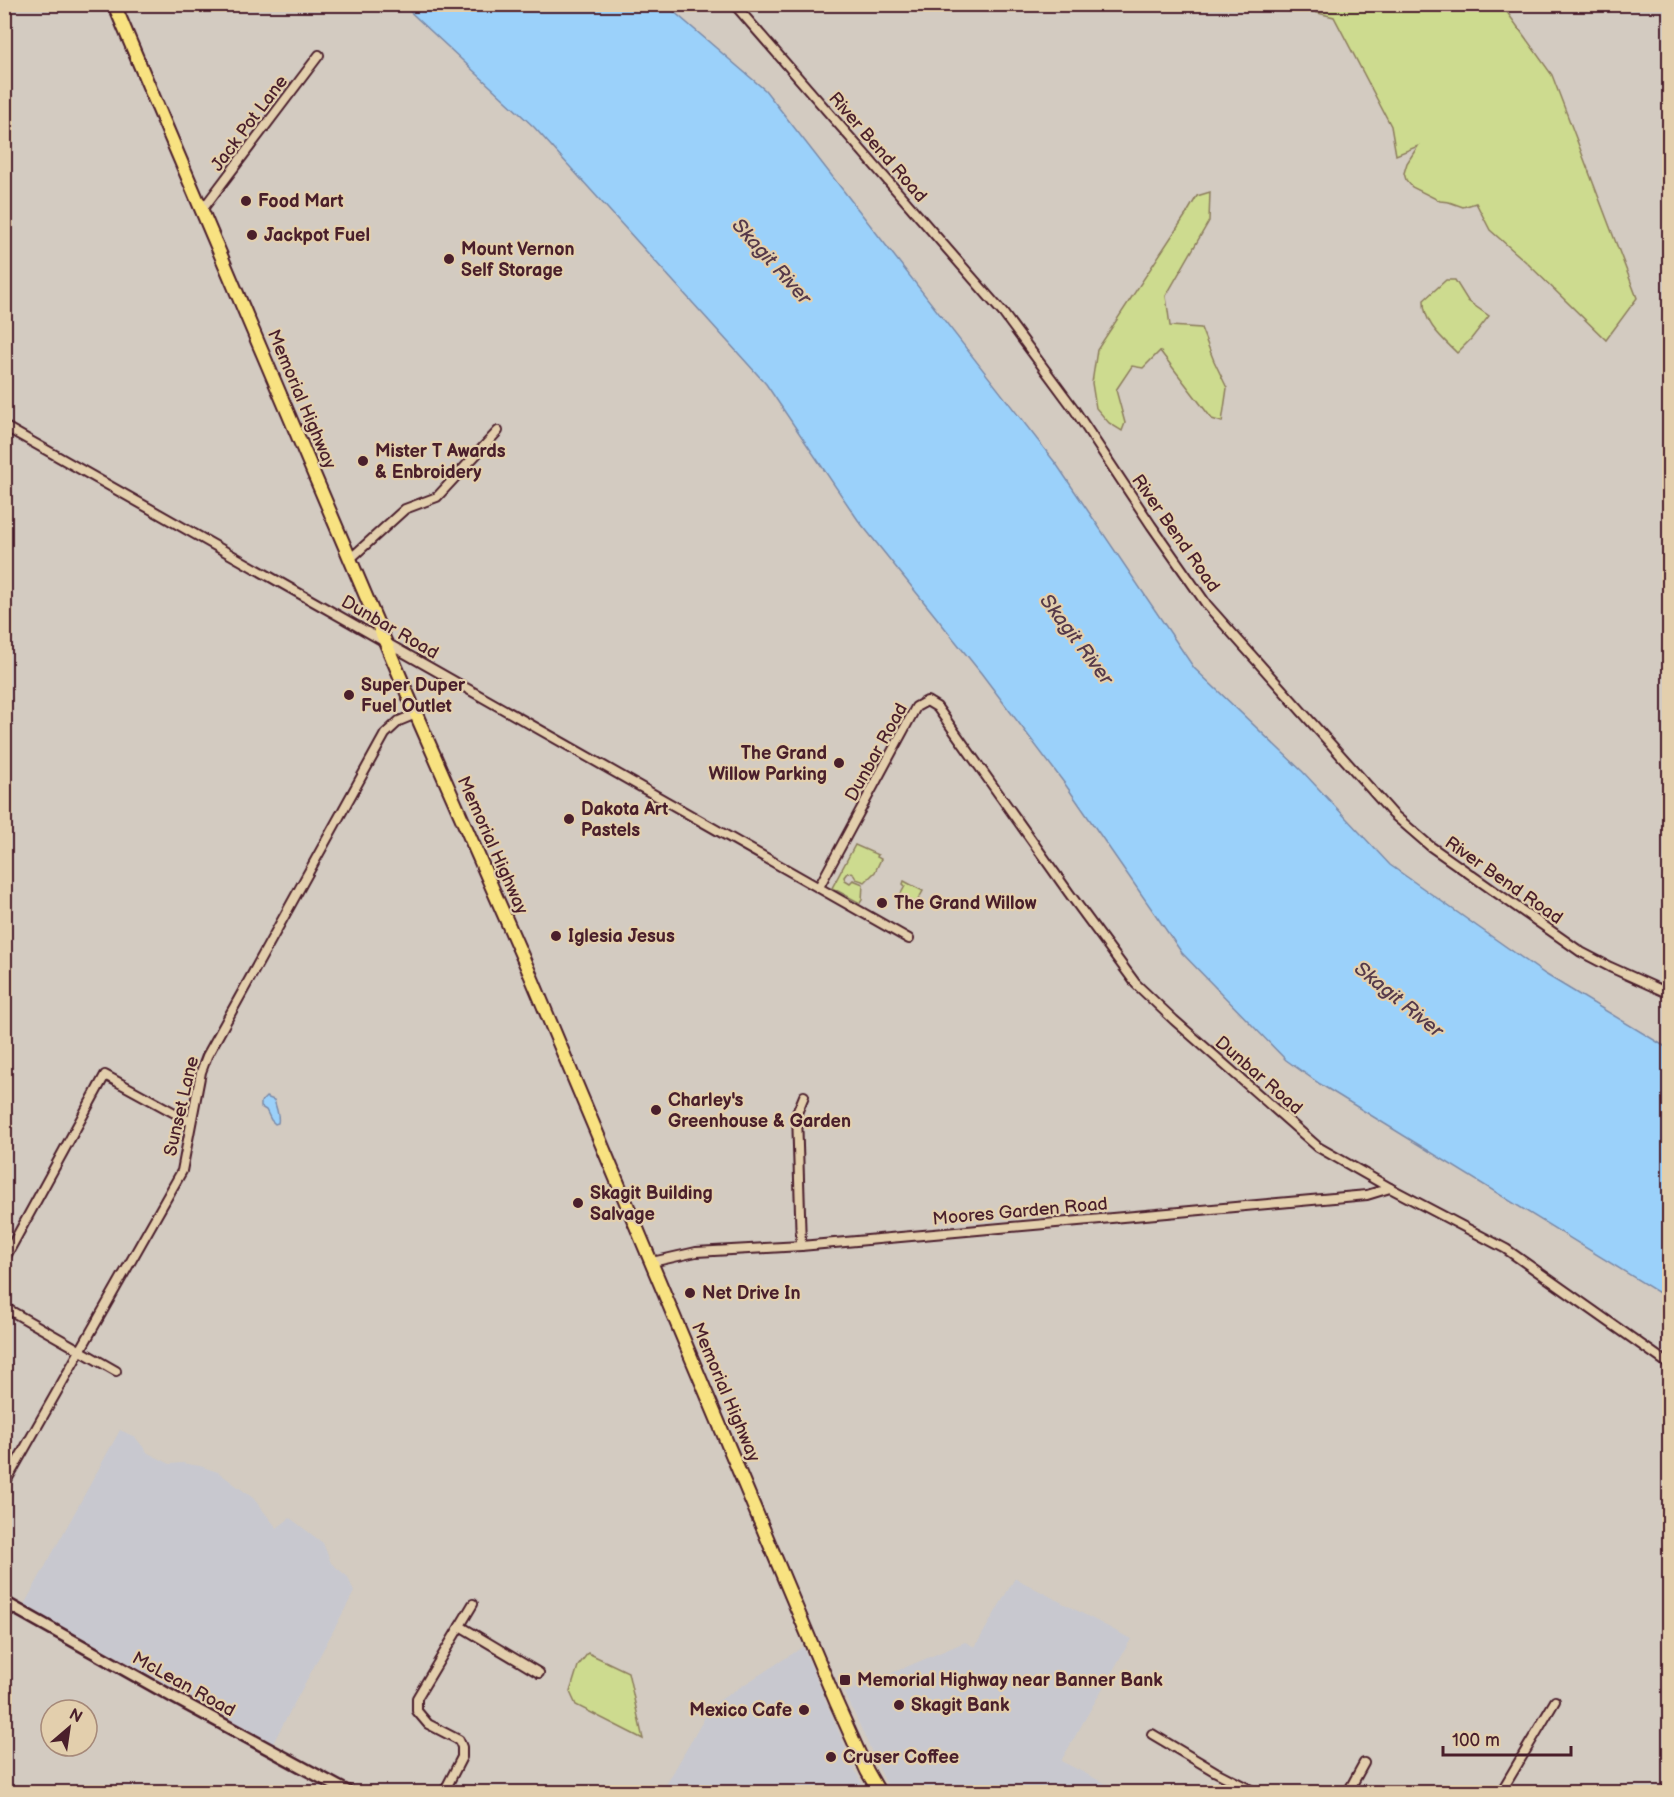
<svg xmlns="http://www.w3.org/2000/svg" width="1674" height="1797" viewBox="0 0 1674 1797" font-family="'Balsamiq Sans',sans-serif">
  <rect width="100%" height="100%" fill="#d3cbc1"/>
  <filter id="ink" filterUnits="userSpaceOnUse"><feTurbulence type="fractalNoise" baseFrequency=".0167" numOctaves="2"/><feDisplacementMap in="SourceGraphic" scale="12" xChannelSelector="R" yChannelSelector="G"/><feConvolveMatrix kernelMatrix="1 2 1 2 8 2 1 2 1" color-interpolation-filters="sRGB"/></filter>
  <g filter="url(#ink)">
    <g fill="#c8c8cf">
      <path d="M120,1430L135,1437L148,1453L170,1464L182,1463L200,1466L218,1472L253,1498L277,1528L290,1518L323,1543L331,1563L348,1577L354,1592L273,1743L24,1605Z"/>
      <path d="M1015,1578L1131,1639L1061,1761L1114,1788L1111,1792H890L845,1693L965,1642L975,1647Z"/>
      <path d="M803,1647L854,1768L866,1792H662L712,1705Z"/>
    </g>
    <g fill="#cddb8f" stroke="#8c7d5d" stroke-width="1.5">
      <path d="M1304,5H1502L1552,75L1637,298L1606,340L1525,261L1490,230L1476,203L1463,207L1449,202L1440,201L1412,187L1406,180L1404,173L1407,163L1418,146L1396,155L1391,126L1334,17L1310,11Z"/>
      <path d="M1210,192L1209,221L1166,296L1170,326L1201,328L1214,361L1227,388L1222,422L1212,419L1160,351L1143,368L1132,366L1116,390L1125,423L1122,431L1109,423L1096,408L1092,383L1097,350L1187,213L1197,196Z"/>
      <path d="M1446,280H1455L1468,301L1489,316L1471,339L1457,353C1442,338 1423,323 1424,300Z"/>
      <path d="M855,845L878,855L877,857L881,859L875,872L865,882L856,879L852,872L847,873L844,877L845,880L850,883L853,880L863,884L862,900L860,903L832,888Z"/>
      <path d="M904,881L923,891L914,907L898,899L905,886L903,884Z"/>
      <path d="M588,1653L628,1672L643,1739L576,1705L570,1692L578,1666Z"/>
    </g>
    <g fill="#9bd1fa" stroke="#7b8aa7" stroke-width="1.5">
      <path d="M403,5H666L765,90L1057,465L1194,668L1303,772L1390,865L1545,974L1669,1049V1299L1320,1084L1286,1060L1182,953L1065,784L981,673L858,520L766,384L534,127Z"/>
      <path d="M266,1097L274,1100C276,1107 280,1117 278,1123L275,1124L271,1120L266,1110L261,1107V1102Z"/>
    </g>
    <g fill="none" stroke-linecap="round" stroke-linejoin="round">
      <defs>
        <g id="street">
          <path d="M734,4L1003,313L1074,409L1151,525L1207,605L1393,814L1430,846L1581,952L1610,967L1670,994"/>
          <path d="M202,210L319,55"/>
          <path d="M4,426L909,939"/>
          <path d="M350,559L405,509L437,497L498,431"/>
          <path d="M819,887L916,707L927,701L937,707L1069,893L1136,984L1174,1020L1318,1147L1390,1188L1506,1249L1670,1365"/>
          <path d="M801,1246L797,1113L804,1096"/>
          <path d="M4,1260L105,1075L191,1122"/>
          <path d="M652,1262L696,1252L801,1246L1367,1195L1390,1188"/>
          <path d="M4,1307L116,1371"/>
          <path d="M4,1485L182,1171L201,1072L207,1056L385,734L399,721L416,714"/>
          <path d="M460,1626L539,1673"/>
          <path d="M1152,1734L1216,1772L1255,1792"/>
          <path d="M444,1792L462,1757V1747L459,1740L428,1724L417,1711V1698L473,1604"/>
          <path d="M1348,1792L1364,1763"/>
          <path d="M1501,1792L1555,1701"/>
          <path d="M1665,1792L1670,1785"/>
        </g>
        <path id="secondary" d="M4,1602L173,1697L348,1792"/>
        <path id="primary" d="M114,4L416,714L530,974L836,1702L867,1771L879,1792"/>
      </defs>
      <use href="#street" stroke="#4a1f2b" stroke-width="12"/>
      <use href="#secondary" stroke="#4a1f2b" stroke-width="15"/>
      <use href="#primary" stroke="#4a1f2b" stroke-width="16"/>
      <use href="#street" stroke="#e3cfad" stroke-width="8"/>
      <use href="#secondary" stroke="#e3cfad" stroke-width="10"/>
      <use href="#primary" stroke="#f8e281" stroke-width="12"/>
    </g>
  </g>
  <g fill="#4a1f2b" stroke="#e3cfad" stroke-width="2">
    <circle cx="246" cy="201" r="6"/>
    <circle cx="252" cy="235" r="6"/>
    <circle cx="449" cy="259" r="6"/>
    <circle cx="363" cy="461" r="6"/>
    <circle cx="349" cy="695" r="6"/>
    <circle cx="839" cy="763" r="6"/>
    <circle cx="569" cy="819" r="6"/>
    <circle cx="882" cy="903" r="6"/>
    <circle cx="556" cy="936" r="6"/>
    <circle cx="656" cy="1110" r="6"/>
    <circle cx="578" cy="1203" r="6"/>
    <circle cx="690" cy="1293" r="6"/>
    <rect x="839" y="1674" width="12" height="12" rx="3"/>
    <circle cx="899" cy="1705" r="6"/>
    <circle cx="804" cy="1710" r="6"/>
    <circle cx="831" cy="1757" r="6"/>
  </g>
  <g text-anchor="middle" stroke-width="4.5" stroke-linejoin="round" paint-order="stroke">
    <g font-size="18" fill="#4a1f2b" stroke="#e3cfad">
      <text transform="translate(249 123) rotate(-53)" y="6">Jack Pot Lane</text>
      <text transform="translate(878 147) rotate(49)" y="6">River Bend Road</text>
      <text transform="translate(302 399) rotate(67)" y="6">Memorial Highway</text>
      <text transform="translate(1176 533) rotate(55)" y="6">River Bend Road</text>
      <text transform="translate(390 627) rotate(30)" y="6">Dunbar Road</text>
      <text transform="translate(876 752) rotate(-61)" y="6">Dunbar Road</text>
      <text transform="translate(493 845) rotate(66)" y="6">Memorial Highway</text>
      <text transform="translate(1504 880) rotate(35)" y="6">River Bend Road</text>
      <text transform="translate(1259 1075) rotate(41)" y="6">Dunbar Road</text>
      <text transform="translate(181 1106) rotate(-77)" y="6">Sunset Lane</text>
      <text transform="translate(1020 1211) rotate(-5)" y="6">Moores Garden Road</text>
      <text transform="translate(726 1392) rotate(67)" y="6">Memorial Highway</text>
      <text transform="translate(184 1684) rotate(29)" y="6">McLean Road</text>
    </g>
    <g font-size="18" font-weight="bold" fill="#4a1f2b" stroke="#e3cfad" text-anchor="start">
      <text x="258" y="207">Food Mart</text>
      <text x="264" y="241">Jackpot Fuel</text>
      <text x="461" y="255">Mount Vernon<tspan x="461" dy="21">Self Storage</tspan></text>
      <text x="375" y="457">Mister T Awards<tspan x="375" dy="21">&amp; Enbroidery</tspan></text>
      <text x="361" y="691">Super Duper<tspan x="361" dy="21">Fuel Outlet</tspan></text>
      <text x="827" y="759" text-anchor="end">The Grand<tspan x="827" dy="21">Willow Parking</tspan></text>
      <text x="581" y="815">Dakota Art<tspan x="581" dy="21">Pastels</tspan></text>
      <text x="894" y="909">The Grand Willow</text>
      <text x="568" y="942">Iglesia Jesus</text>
      <text x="668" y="1106">Charley's<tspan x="668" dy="21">Greenhouse &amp; Garden</tspan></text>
      <text x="590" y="1199">Skagit Building<tspan x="590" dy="21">Salvage</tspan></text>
      <text x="702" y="1299">Net Drive In</text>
      <text x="857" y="1686">Memorial Highway near Banner Bank</text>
      <text x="911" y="1711">Skagit Bank</text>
      <text x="792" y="1716" text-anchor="end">Mexico Cafe</text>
      <text x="843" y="1763">Cruser Coffee</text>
    </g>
    <g font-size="20" font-style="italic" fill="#563a4a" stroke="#e3cfad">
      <text transform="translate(772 261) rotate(48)" y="7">Skagit River</text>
      <text transform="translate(1077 639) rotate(53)" y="7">Skagit River</text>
      <text transform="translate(1399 999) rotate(39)" y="7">Skagit River</text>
    </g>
  </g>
  <rect width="1674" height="1797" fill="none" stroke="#e3cfad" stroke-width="24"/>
  <rect x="12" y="12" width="1650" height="1773" fill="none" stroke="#4a1f2b" stroke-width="2" filter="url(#ink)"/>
  <g transform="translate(69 1728) rotate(29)"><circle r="28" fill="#e3cfad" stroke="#a68979" stroke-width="1.5"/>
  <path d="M0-4.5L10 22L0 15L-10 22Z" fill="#4a1f2b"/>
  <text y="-9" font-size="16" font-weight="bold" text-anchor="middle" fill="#4a1f2b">N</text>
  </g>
  <path d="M1443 1746v9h128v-9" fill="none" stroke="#4a1f2b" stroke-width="3"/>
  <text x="1452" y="1746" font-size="18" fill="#4a1f2b" stroke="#e3cfad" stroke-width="4.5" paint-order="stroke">100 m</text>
</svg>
